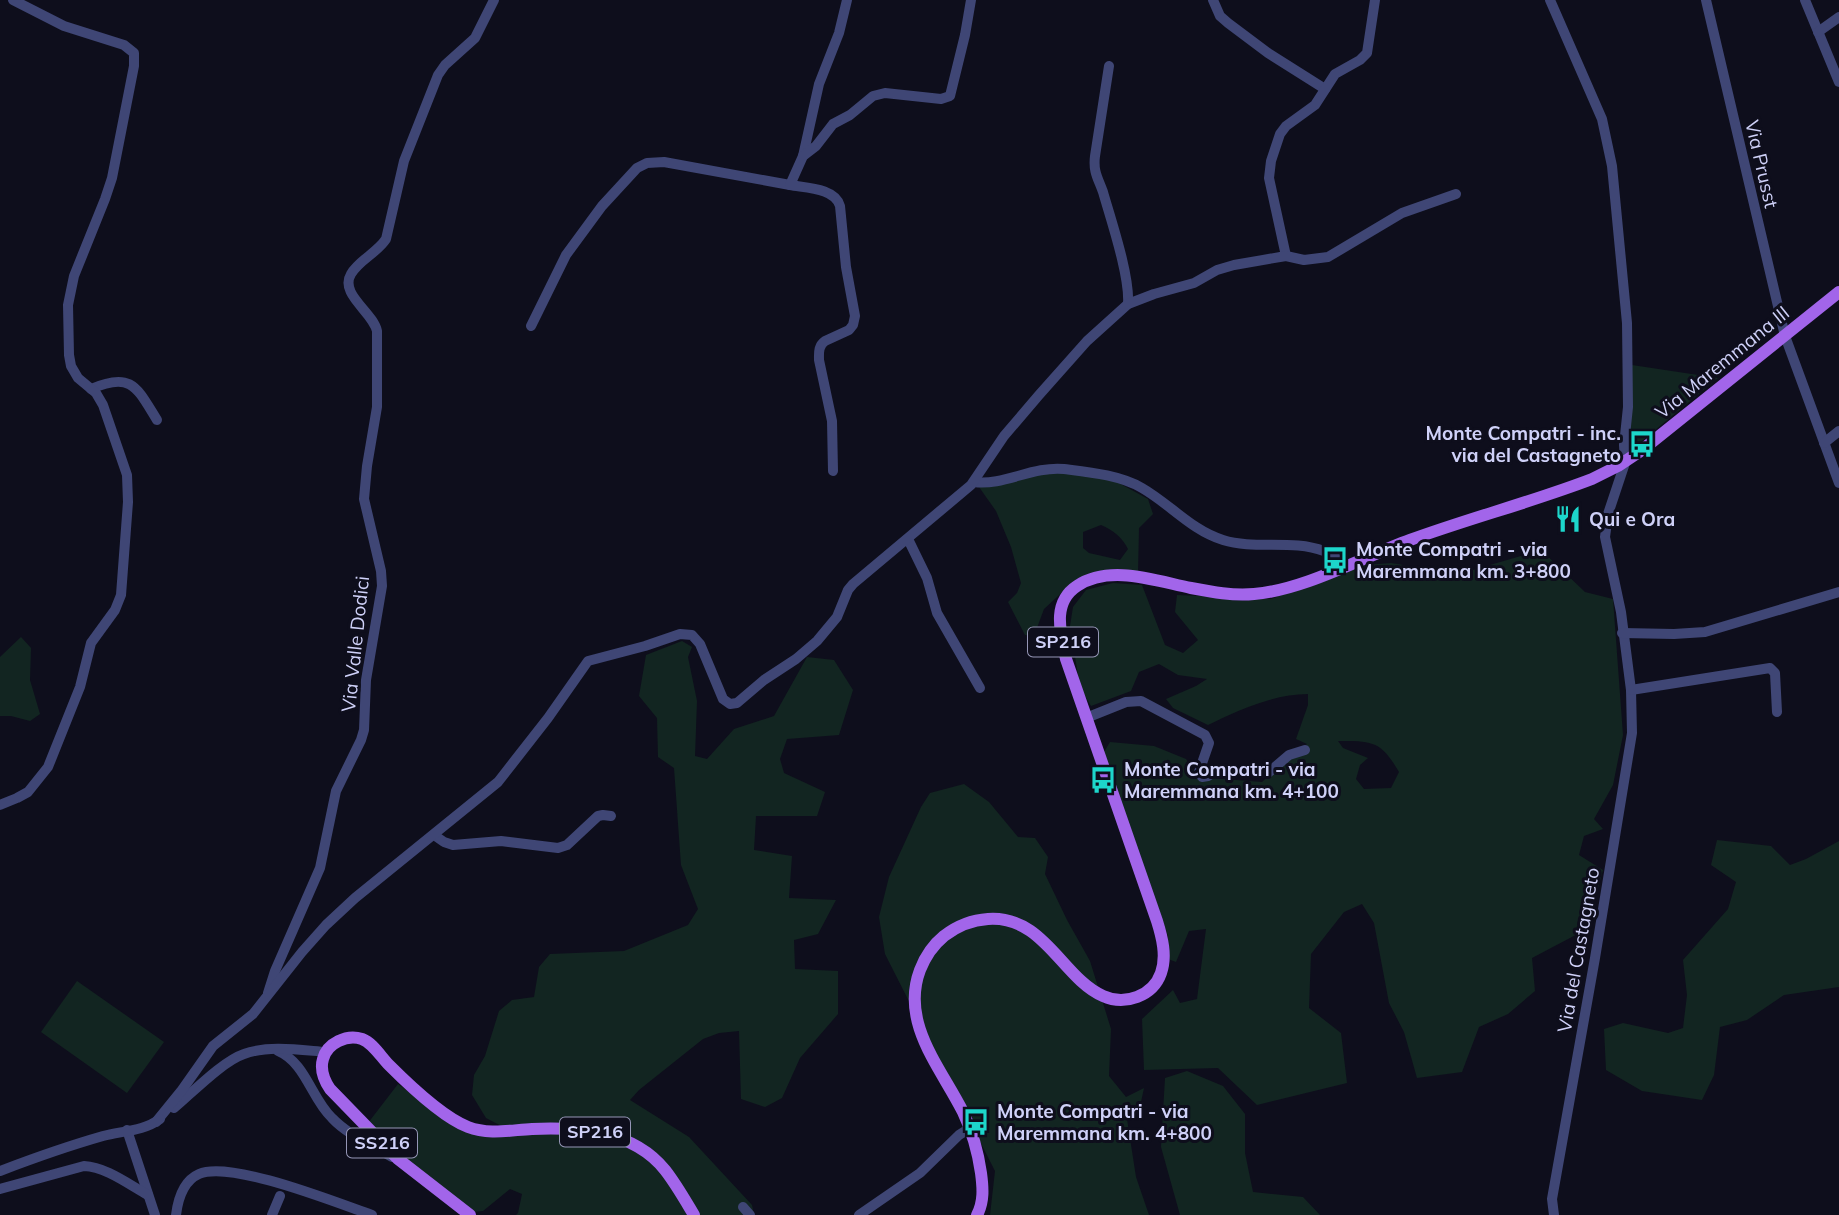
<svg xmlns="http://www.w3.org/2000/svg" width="1839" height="1215" viewBox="0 0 1839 1215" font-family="Mulish,sans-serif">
  <rect width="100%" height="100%" fill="#0e0e1c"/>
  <g fill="#122521" fill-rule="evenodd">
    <path d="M1632,365L1718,378L1631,450L1627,446Z"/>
    <path d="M1045,471L1077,473L1117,482L1148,499L1153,514L1139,528L1138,573L1102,572L1083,576L1069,586L1044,609L1034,636L1025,635L1008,602L1017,593L1021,583L1011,547L996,511L979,487ZM1101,525C1113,530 1122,537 1128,549L1120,560L1089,553L1083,548V532Z"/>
    <path d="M1541,550L1585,592L1613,599L1623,735L1613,785L1594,819L1603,829L1584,836L1579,855L1603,870L1587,929L1532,958L1535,991L1508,1014L1479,1027L1462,1072L1417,1078L1404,1032L1389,1003L1374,923L1362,904L1344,912L1311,954L1309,1008L1341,1033L1347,1083L1257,1105L1218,1068L1144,1070L1142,1019L1173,990L1180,1003L1197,999L1206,929L1189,931L1176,962L1168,959V936L1104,752L1110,742L1154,746L1186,759L1198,777L1262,782L1294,753L1307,744L1296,739L1308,705V694C1274,694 1238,710 1208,725L1173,708L1166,699L1196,686L1207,679L1178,675L1159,664L1139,672L1131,691L1091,706L1080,687L1070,626L1073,607L1086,590L1113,583L1142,585L1165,645L1183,653L1198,640L1175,612L1177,595L1271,599L1364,565L1391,563L1459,574ZM1338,741C1373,741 1381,741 1399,772L1391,788L1364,789L1356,779L1360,765L1368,758L1343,748Z"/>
    <path d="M21,637L31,648L30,680L40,714L30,721L11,716H0V657Z"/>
    <path d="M682,641L692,647L688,657L697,701L695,756L707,759L734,729L774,716L807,657L834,660L853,690L839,735L787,739L780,759L784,773L825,792L817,816H756L754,850L792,856L789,898L836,900L818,934L794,940L795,969L838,971V1014L800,1058L782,1098L765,1107L741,1099L739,1031L719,1033L703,1039L639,1090L630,1100L689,1137L752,1205L754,1215H516L518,1213L522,1194L510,1189L483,1211L473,1212L404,1160L368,1123L398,1084L451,1123L513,1132L486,1118L472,1095L474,1075L485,1056L499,1011L512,1000L534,997L539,967L550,954L624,951L688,925L698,909L681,865L674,768L658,757L657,718L639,696L646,655Z"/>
    <path d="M964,784L989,802L1018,837L1035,838L1048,857L1045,874L1067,920L1090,961L1111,1029L1109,1076L1126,1097L1144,1088L1141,1102L1127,1119L1136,1177L1149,1215H990L995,1171L885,954L879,917L889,877L921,807L930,793Z"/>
    <path d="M1717,840L1771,846L1790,865L1806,859L1839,841V987L1784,995L1747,1020L1720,1027L1714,1075L1702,1100L1642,1091L1606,1070L1604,1029L1623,1023L1668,1033L1683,1028L1687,995L1683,960L1728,909L1736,882L1711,865Z"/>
    <path d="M77,981L164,1042L127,1093L41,1032Z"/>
    <path d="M1187,1071L1223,1086L1245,1114V1153L1253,1192L1303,1197L1320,1215H1180L1161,1147L1165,1078Z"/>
  </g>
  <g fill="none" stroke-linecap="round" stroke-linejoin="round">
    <g stroke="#3f4675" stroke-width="10">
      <path d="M1213,0L1220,16L1228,23L1268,53L1325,89"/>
      <path d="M1550,0L1602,119L1612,166L1627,323L1628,407L1624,445L1625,463L1608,514L1605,537L1621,612L1631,690L1632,733L1595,958L1552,1199L1554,1215"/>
      <path d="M1706,0L1785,336L1839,483"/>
      <path d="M1805,0L1839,82"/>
      <path d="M1818,32L1839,17"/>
      <path d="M1109,66L1095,156C1093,172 1098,178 1103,192C1111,220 1130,276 1128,304"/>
      <path d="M803,156L819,84L839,33L847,0"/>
      <path d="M1286,256L1269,178L1271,161L1280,134L1286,126L1315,105L1335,74L1360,60L1367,53L1375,0"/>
      <path d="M531,326L566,255L602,206L637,168L647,163L664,162L790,185"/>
      <path d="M91,389C132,371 137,388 157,420"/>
      <path d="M1824,443L1839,431"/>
      <path d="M833,471L832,421L819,360C819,353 818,346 825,341L849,330L853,325L855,316L846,267L840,206C835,188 806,188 790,185L803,156L816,146L833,124L850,115L873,96L885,93L941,99L950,96L965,35L971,0"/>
      <path d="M974,482C1004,486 1032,466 1064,469C1088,472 1120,475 1142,488C1170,504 1191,530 1223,540C1255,550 1292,539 1324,551C1332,555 1339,560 1347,565"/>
      <path d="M908,539L927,578L937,613L980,688"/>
      <path d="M1622,633L1674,634L1705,632L1839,592"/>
      <path d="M1631,690L1770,668L1775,673L1777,712"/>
      <path d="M1086,718L1126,702L1141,701L1205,735L1209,743L1199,772L1202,777L1208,776L1219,769L1268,773L1289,755L1305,750"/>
      <path d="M0,805L17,798L28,792L48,767L80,687L91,643L115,610L121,595L128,502L127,475L103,405L96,393L78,378L71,366L69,355L68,305L74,276L105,199L112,178L134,66V53L124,45L64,26L13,0"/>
      <path d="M434,835L444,842L453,845L501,841L558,848L567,845L598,816L603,815L611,816"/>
      <path d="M268,993L275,971L320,868L336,791L361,740L364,730L366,680L382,586L381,571L364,499L367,466L377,407V331C373,312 339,294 351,274C359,260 377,253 386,239L404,161L438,75L445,65L475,38L494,0"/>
      <path d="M278,1051C306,1063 311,1098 332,1118C348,1135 372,1145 392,1157"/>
      <path d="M174,1108C193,1092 223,1061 244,1054C269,1045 300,1050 326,1052"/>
      <path d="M156,1122L182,1090L213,1046L253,1014L302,952L326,925L355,898L498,782L548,718L588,661L645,646L680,634L692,635L700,644L723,699L730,704L737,703L764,680L796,659L817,641L837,617L848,590L853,584L971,485L1004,436L1039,395L1087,341L1128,304L1154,294L1194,283L1217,270L1234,265L1286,256L1304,260L1328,257L1402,213L1456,194"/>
      <path d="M127,1130L155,1215"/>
      <path d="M0,1171C34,1158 68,1146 103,1136C122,1131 144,1131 160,1119"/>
      <path d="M0,1189L84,1166C106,1167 128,1184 148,1195"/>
      <path d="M743,1207L750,1215"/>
      <path d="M176,1215C178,1199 183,1181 199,1174C231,1160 337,1203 372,1215"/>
      <path d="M272,1215L280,1196"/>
      <path d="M859,1215L920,1173L959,1135L970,1128"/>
    </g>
    <g stroke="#a265ea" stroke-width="12">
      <path d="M470,1215L398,1159L330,1089C324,1080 320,1069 323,1059C327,1043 347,1034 362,1039C373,1043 381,1057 389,1065C409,1085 442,1117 468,1127C489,1135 511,1130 532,1129C579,1127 633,1130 665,1170C676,1184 685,1200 694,1215"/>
      <path d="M977,1215C984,1202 983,1188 981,1173C978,1152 972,1131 963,1112C941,1068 900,1023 920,970C925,957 933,945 944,936C957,926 972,920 988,919C1044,915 1062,978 1103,996C1125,1006 1153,996 1161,973C1167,956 1162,937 1157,921L1066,659C1061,634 1051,603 1077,586C1110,564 1156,581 1191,588C1212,592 1233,596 1254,594C1304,590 1363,557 1410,540C1470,518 1532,502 1592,479L1618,466L1642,450L1839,292"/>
    </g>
  </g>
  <defs>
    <symbol id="bus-bare" viewBox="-9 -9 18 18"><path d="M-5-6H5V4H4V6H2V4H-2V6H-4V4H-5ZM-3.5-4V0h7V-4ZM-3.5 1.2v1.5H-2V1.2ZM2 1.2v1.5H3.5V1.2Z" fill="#1dd6cb" stroke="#0e0e1c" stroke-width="2.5" paint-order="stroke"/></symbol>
    <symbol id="restaurant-bare" viewBox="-9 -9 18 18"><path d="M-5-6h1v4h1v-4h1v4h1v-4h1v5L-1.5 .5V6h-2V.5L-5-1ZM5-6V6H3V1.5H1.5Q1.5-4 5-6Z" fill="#1dd6cb" stroke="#0e0e1c" stroke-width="2.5" paint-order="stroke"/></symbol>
  </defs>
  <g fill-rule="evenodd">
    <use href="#bus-bare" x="1623" y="425" width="38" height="38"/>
    <use href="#restaurant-bare" x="1549" y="500" width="38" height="38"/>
    <use href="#bus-bare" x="1316" y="541" width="38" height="38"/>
    <use href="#bus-bare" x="1084" y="761" width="38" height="38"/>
    <use href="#bus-bare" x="957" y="1103" width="38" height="38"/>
  </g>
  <g text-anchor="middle" stroke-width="6" stroke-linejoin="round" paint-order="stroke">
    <g fill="#0e0e1c" stroke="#9596b6" stroke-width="2">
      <rect x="1028" y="627.5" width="70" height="29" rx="5"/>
      <rect x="560" y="1117.5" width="70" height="29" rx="5"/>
      <rect x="347" y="1128.5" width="70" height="29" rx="5"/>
    </g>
    <g font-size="18" font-weight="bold" fill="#cfd1f8">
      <text x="1063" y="648">SP216</text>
      <text x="595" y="1138">SP216</text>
      <text x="382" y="1149">SS216</text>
    </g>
    <g font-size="19" fill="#cfd1f8" stroke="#0e0e1c">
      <text transform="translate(1762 164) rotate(77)" y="7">Via Prusst</text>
      <text transform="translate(1722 362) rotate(-39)" y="7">Via Maremmana III</text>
      <text transform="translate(355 644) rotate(-84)" y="7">Via Valle Dodici</text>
      <text transform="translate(1578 950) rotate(-80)" y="7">Via del Castagneto</text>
    </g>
    <g font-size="19" font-weight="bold" fill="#cfd1f8" stroke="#0e0e1c" text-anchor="start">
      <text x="1621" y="440" text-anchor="end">Monte Compatri - inc.<tspan x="1621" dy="22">via del Castagneto</tspan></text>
      <text x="1589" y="526">Qui e Ora</text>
      <text x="1356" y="556">Monte Compatri - via<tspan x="1356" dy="22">Maremmana km. 3+800</tspan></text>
      <text x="1124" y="776">Monte Compatri - via<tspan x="1124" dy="22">Maremmana km. 4+100</tspan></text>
      <text x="997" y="1118">Monte Compatri - via<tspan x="997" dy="22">Maremmana km. 4+800</tspan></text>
    </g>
  </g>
</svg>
